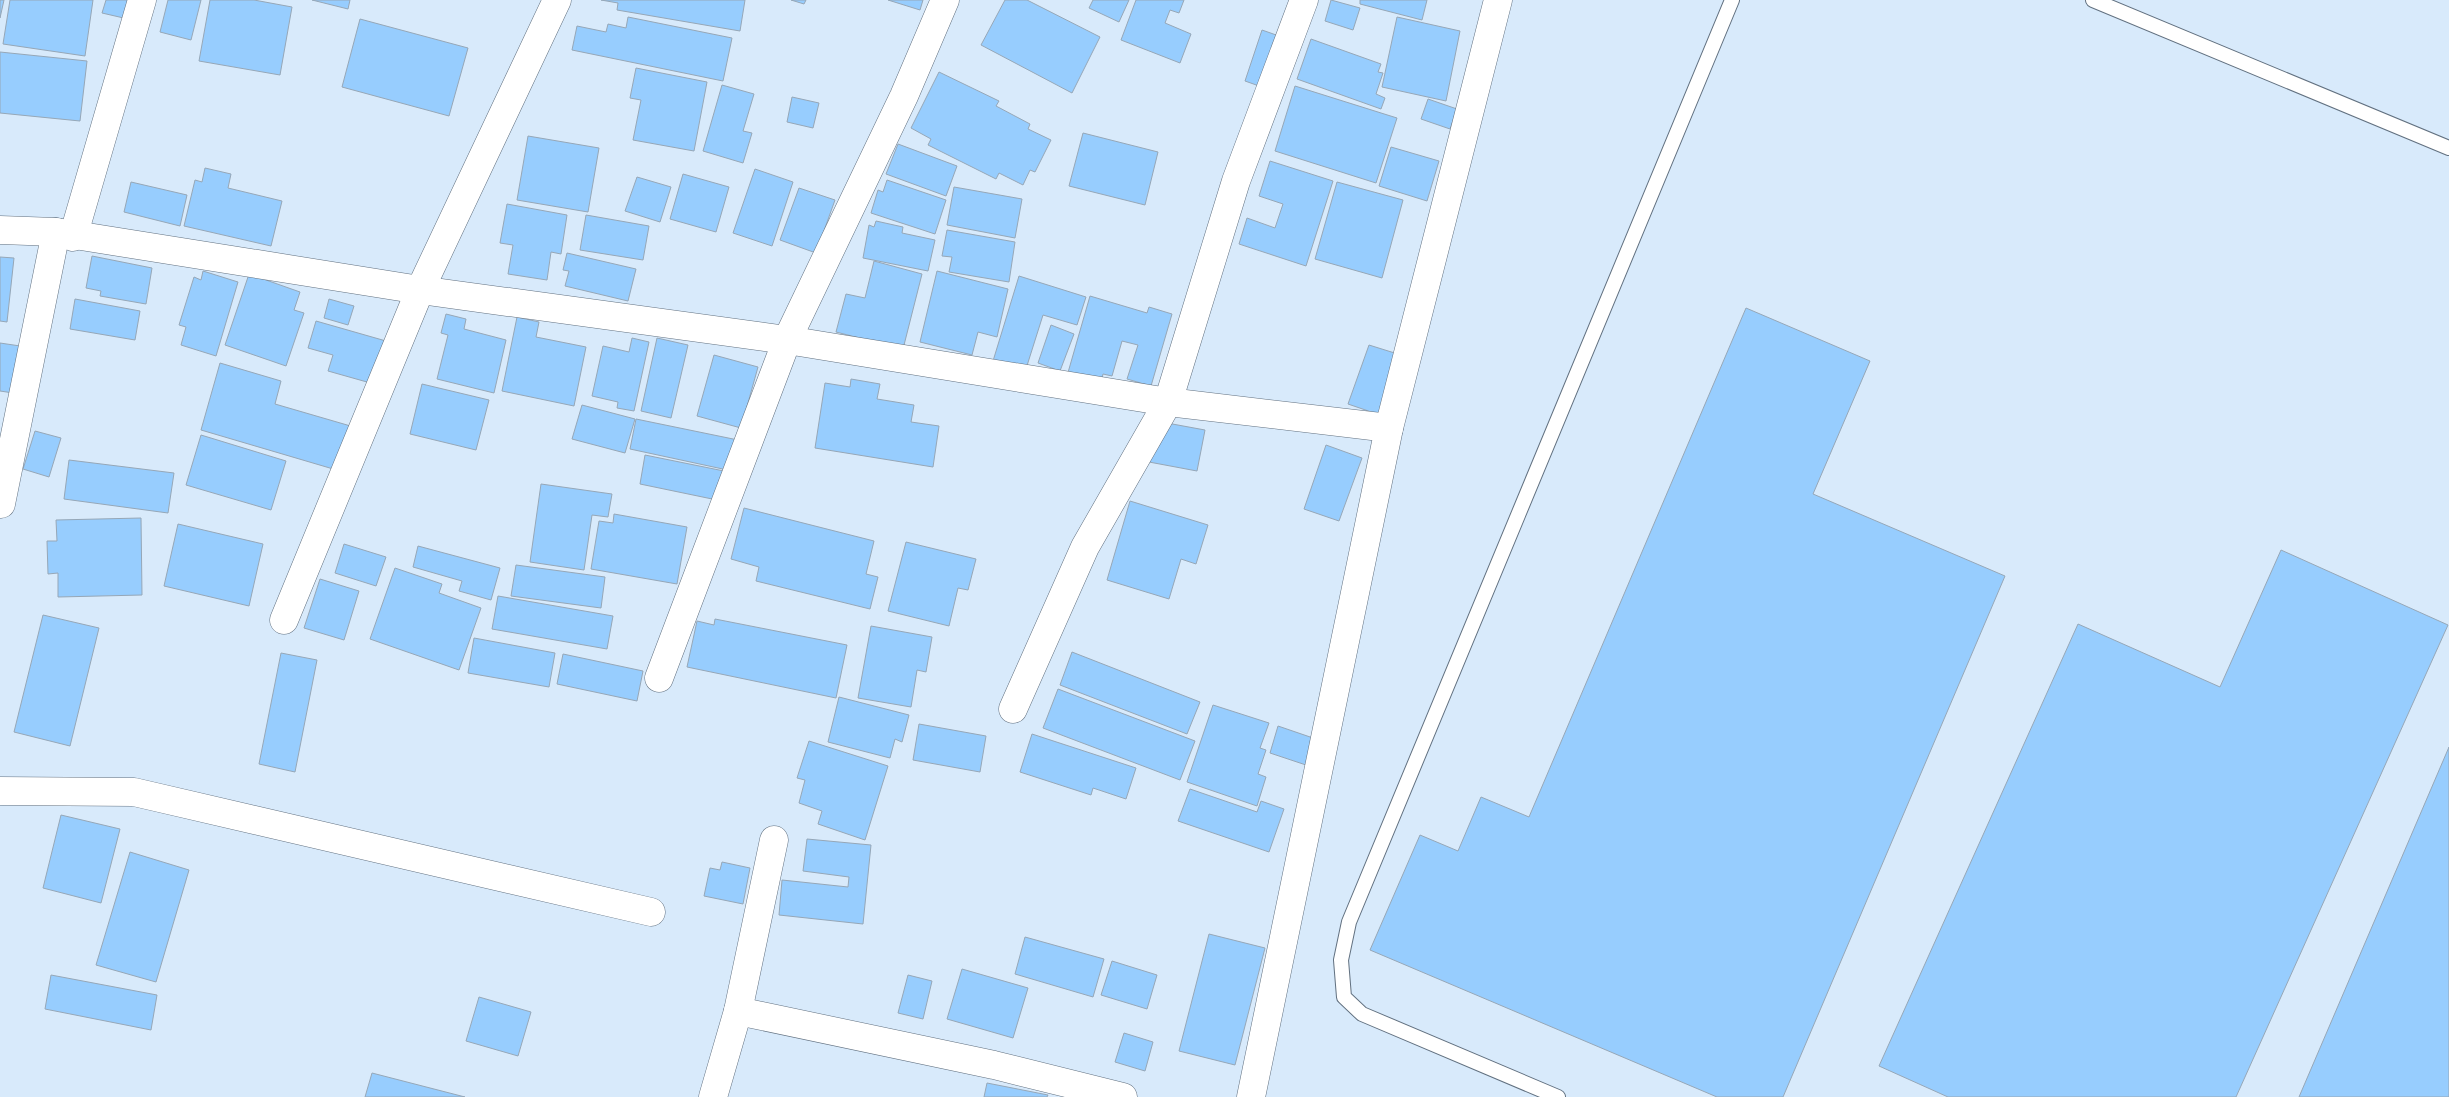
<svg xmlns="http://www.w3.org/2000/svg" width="2449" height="1097" viewBox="0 0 2449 1097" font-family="'Golos Text',sans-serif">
  <rect width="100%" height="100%" fill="#d8eafb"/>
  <g fill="#97cdfe" stroke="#96a7b7">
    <path d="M0,0H4L0,18Z"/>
    <path d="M10,0H93L85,56L3,44Z"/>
    <path d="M106,0H133L128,19L102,13Z"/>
    <path d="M168,0H201L191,40L160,32Z"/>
    <path d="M210,0H254L292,7L280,75L199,61Z"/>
    <path d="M312,0H350L348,9Z"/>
    <path d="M601,0H745L740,31L617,10L618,3Z"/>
    <path d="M791,0H806L804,4Z"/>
    <path d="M888,0H923L920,10Z"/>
    <path d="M1005,0H1027L1100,37L1072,93L981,45Z"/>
    <path d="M1093,0H1129L1119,22L1089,8Z"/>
    <path d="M1136,0H1184L1179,13L1170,10L1165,23L1191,34L1180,63L1121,40Z"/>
    <path d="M1331,0L1360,8L1353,30L1325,21Z"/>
    <path d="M1360,0H1427L1422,20L1360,4Z"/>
    <path d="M628,17L732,38L723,81L572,50L577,26L606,32L608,24L626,28Z"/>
    <path d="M1397,17L1460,31L1446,101L1382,87Z"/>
    <path d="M360,19L468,48L449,116L342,87Z"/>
    <path d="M1262,30L1279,36L1262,87L1245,81Z"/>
    <path d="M1311,39L1381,64L1378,72L1383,73L1376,94L1385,98L1381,109L1297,79Z"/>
    <path d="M0,52L87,61L80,121L0,113Z"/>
    <path d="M636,68L707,82L694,151L633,140L641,100L630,98Z"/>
    <path d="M939,72L999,101L996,106L1030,124L1028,129L1051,140L1035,172L1030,170L1023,185L999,173L996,179L928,145L931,139L911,128Z"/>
    <path d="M722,85L754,94L743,131L752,133L743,163L703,151Z"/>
    <path d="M1295,86L1397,118L1376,183L1275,151Z"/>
    <path d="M792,97L819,103L813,128L787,122Z"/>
    <path d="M1428,99L1457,109L1450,129L1421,119Z"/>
    <path d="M1083,133L1158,152L1145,205L1069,186Z"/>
    <path d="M528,136L599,148L588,212L517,200Z"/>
    <path d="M898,144L957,166L946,196L886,174Z"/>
    <path d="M1391,147L1439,161L1427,201L1379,186Z"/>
    <path d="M1270,161L1333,181L1306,266L1239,244L1247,218L1275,228L1283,204L1259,196Z"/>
    <path d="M205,168L231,174L228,188L282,201L271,246L184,226L195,180L202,182Z"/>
    <path d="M755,169L793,182L772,246L733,233Z"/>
    <path d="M683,174L729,187L716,232L670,219Z"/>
    <path d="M637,177L671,187L660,222L625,211Z"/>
    <path d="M887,180L946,200L935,234L871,213L878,190L883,192Z"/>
    <path d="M131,182L187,195L180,226L124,212Z"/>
    <path d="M1337,182L1403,200L1382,278L1315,259Z"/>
    <path d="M954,187L1022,199L1015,238L947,225Z"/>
    <path d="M799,188L835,200L816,253L780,240Z"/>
    <path d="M507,204L567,215L561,254L551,252L547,280L508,274L513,245L500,243Z"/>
    <path d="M586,215L649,226L643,260L580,250Z"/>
    <path d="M876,221L903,227L902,233L935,240L928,271L863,258L869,225L874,227Z"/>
    <path d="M947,230L1015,242L1009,282L949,272L952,257L942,256Z"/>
    <path d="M567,253L636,269L628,301L565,286L569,271L563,270Z"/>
    <path d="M92,256L152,268L146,304L100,296L101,291L86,288Z"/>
    <path d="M0,257L14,258L7,322L0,321Z"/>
    <path d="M874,261L922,274L903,349L836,332L846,294L865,298Z"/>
    <path d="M203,271L238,282L216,356L181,345L186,327L179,325L194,277L201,280Z"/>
    <path d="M937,271L1008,289L997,337L978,332L972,355L920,342Z"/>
    <path d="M249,274L300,292L294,310L304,313L286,366L225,345Z"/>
    <path d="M1019,276L1086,297L1077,325L1043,315L1025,372L993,361Z"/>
    <path d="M1090,296L1147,313L1149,307L1172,314L1151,386L1127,379L1138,345L1122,341L1112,376L1103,374L1100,386L1067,376Z"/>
    <path d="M75,299L140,311L135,340L70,329Z"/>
    <path d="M329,299L354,306L348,325L324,318Z"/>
    <path d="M1746,308L1870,361L1813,494L2005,576L1783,1097H1717L1370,950L1420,835L1458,851L1481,797L1529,817Z"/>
    <path d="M446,314L466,319L464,329L506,340L494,393L437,379L448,335L441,333Z"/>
    <path d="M517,317L539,322L536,337L586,347L574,406L502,391Z"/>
    <path d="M316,321L386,341L374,384L328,371L333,355L308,348Z"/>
    <path d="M1051,325L1074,334L1060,371L1038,363Z"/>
    <path d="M632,338L649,342L634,411L617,408L618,402L592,396L603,346L629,352Z"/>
    <path d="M657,338L688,345L671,418L641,411Z"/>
    <path d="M0,343L27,347L20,394L0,391Z"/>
    <path d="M1369,345L1401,355L1380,415L1348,404Z"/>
    <path d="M714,355L758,367L741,428L697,416Z"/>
    <path d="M220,363L281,381L275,404L354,427L340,471L201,430Z"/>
    <path d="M851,379L880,384L877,399L914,405L911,422L939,426L933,467L815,448L825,383L850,387Z"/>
    <path d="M422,384L489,400L476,450L410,434Z"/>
    <path d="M582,405L635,419L625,453L572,439Z"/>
    <path d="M636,419L738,440L732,471L630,449Z"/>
    <path d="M1156,421L1205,430L1197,471L1149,462Z"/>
    <path d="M35,431L61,438L49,477L23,469Z"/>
    <path d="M201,435L286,461L271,510L186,485Z"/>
    <path d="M1326,445L1362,458L1339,521L1304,509Z"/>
    <path d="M645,455L724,471L717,500L640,484Z"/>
    <path d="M69,460L174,473L168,513L64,499Z"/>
    <path d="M541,484L612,494L608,517L592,515L584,570L530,562Z"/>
    <path d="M1130,501L1208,525L1196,564L1181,559L1169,599L1107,580Z"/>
    <path d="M744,508L874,541L866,574L878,577L870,609L756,581L759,567L731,559Z"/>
    <path d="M614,514L687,527L677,584L591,569L599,521L613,523Z"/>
    <path d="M141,518L142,595L58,597V573L48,574L47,541H57L56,520Z"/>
    <path d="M178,524L263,544L249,606L164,586Z"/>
    <path d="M906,542L976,559L968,590L958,588L949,626L888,611Z"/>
    <path d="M344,544L386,557L376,586L335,573Z"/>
    <path d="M418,546L500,568L491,600L459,591L462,581L413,567Z"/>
    <path d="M2281,550L2448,625L2236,1097H1948L1879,1066L2078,624L2220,687Z"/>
    <path d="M516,565L605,577L601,608L511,596Z"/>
    <path d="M395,568L442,584L439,593L481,608L459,670L370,639Z"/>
    <path d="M320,579L359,591L344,640L304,628Z"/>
    <path d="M498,596L613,616L607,649L492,629Z"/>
    <path d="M43,615L99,628L70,746L14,732Z"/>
    <path d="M715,619L847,645L836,698L687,667L697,621L714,625Z"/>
    <path d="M871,626L932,637L926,672L917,670L911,707L858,698Z"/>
    <path d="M474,638L555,653L549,687L468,673Z"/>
    <path d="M1072,652L1200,702L1187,734L1060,685Z"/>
    <path d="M281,653L317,660L295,772L259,764Z"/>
    <path d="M563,654L643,671L637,701L557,684Z"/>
    <path d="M1058,689L1195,741L1180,780L1043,728Z"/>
    <path d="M839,697L909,715L902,742L895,739L890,758L828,742Z"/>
    <path d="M1213,705L1269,723L1260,748L1266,750L1258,774L1266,777L1257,806L1187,782Z"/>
    <path d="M919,724L986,736L980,772L913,760Z"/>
    <path d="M1278,726L1316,739L1306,765L1270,753Z"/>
    <path d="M1032,734L1136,768L1126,799L1093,788L1091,795L1020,772Z"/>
    <path d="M809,741L888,766L865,840L818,824L822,811L799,803L805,780L797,778Z"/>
    <path d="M2449,747V1097H2299Z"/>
    <path d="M1190,789L1257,812L1261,801L1284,809L1269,852L1178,821Z"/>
    <path d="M61,815L120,829L101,903L43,888Z"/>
    <path d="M807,839L871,845L863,924L779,915L782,880L848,887L849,877L803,871Z"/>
    <path d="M130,852L189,870L156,982L96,965Z"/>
    <path d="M722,862L750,868L743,904L704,896L710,868L720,870Z"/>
    <path d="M1209,934L1265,948L1235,1065L1179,1051Z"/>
    <path d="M1025,937L1104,959L1093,997L1015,974Z"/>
    <path d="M1112,961L1157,975L1147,1009L1101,995Z"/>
    <path d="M962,969L1028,988L1013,1038L947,1019Z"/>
    <path d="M51,975L157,995L151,1030L45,1009Z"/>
    <path d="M908,975L932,981L923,1019L898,1013Z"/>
    <path d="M479,997L531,1012L518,1056L466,1041Z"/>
    <path d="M1124,1033L1153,1042L1145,1071L1115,1062Z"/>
    <path d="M372,1073L465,1097H365Z"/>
    <path d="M987,1083L1048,1095L1047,1097H984Z"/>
  </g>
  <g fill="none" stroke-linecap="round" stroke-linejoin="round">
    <defs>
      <g id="lane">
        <path d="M2093,0L2449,148"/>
        <path d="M1558,1097L1362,1014L1344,997L1341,960L1349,922L1732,0"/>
      </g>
      <g id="street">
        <path d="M0,230L56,232L420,290L787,340L1168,402L1389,428"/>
        <path d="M73,237L142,0"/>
        <path d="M1,504L56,232"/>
        <path d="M284,620L420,290L557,0"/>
        <path d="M659,678L787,340L904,96L945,0"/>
        <path d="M1013,709L1085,547L1168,402L1236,181L1304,0"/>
        <path d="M0,791L134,792L651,912"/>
        <path d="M738,1011L774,840"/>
        <path d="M713,1097L738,1011L994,1065L1123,1097"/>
        <path d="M1251,1097L1389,428L1498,0"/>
      </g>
    </defs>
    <use href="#lane" stroke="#627180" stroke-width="16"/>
    <use href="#street" stroke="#627180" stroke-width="29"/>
    <use href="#lane" stroke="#fff" stroke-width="14"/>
    <use href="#street" stroke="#fff" stroke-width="28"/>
  </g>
</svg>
